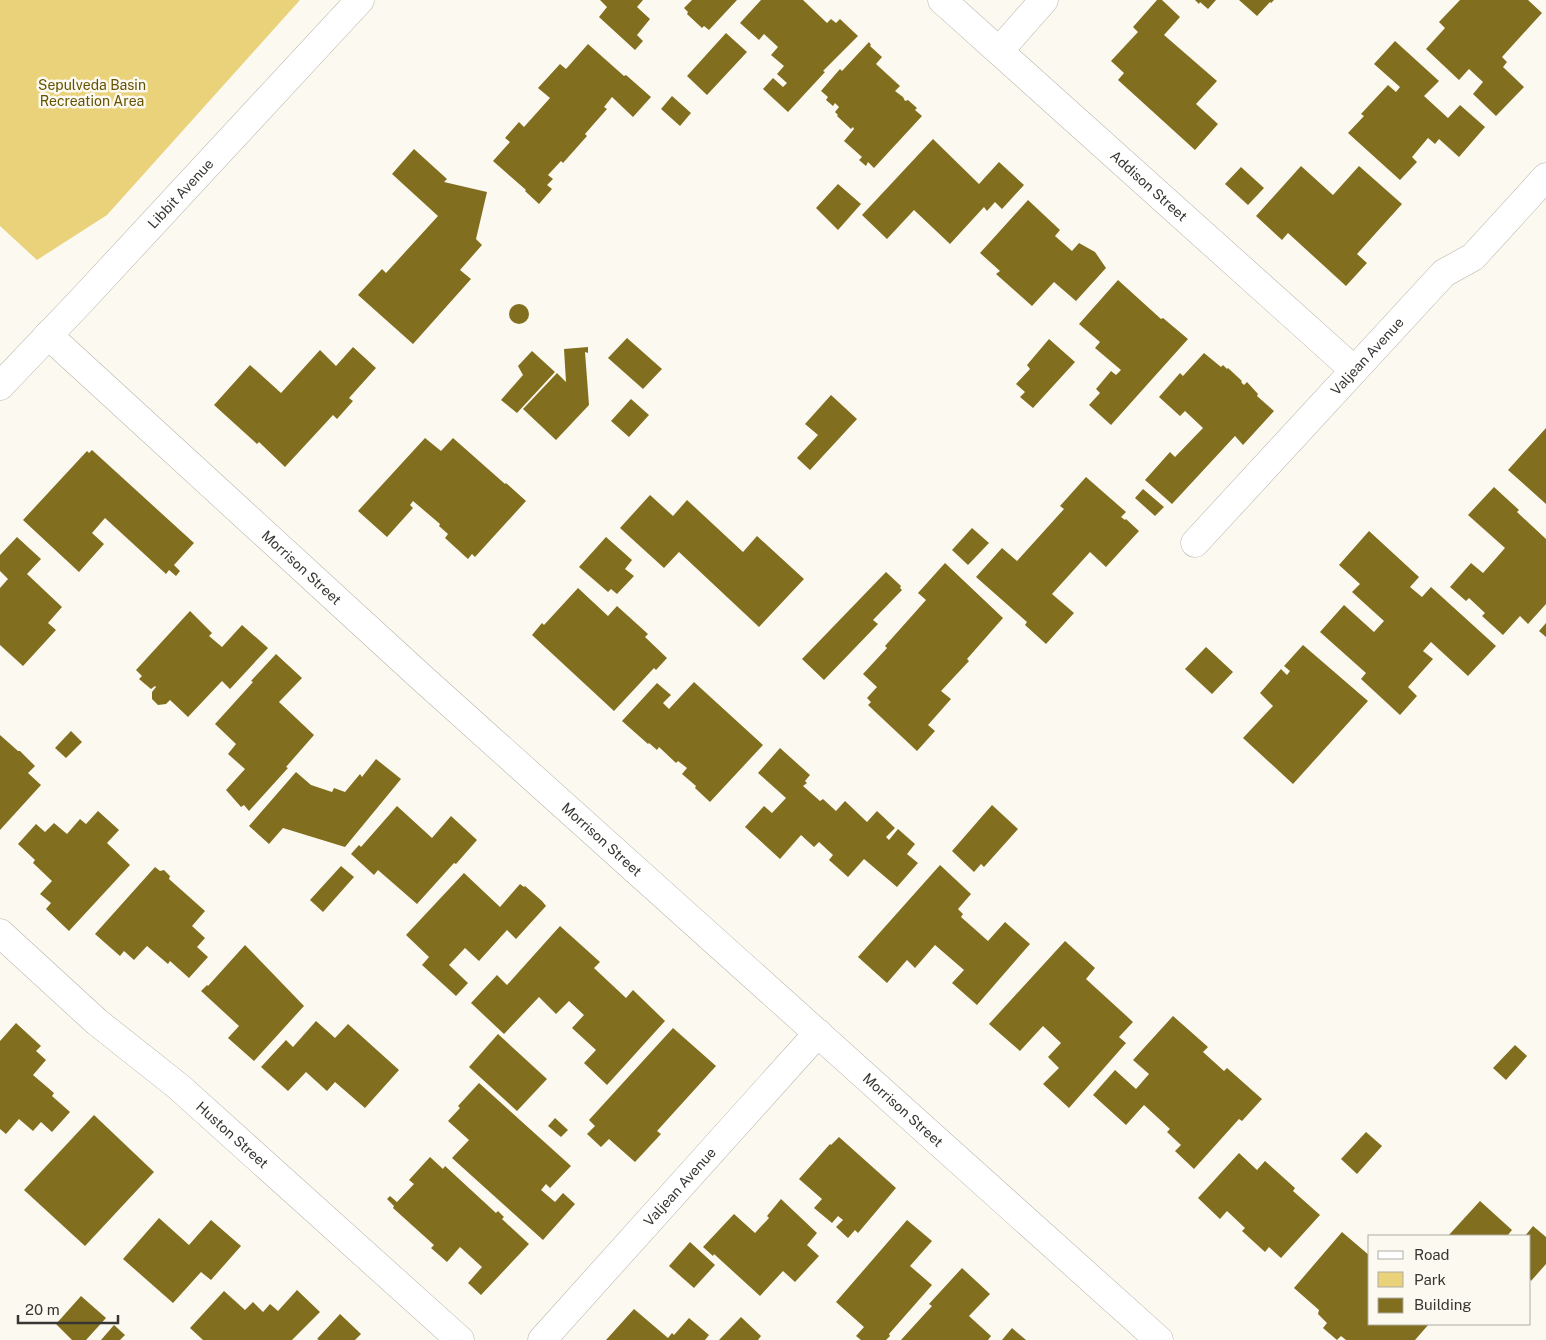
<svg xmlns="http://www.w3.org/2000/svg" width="1546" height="1340" viewBox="0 0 1546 1340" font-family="'Public Sans',sans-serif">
  <rect width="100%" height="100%" fill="#fcfaf0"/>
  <path fill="#ead27a" d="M0,0H300L107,215L37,260L0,226Z"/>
  <g fill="#826e1f">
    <path d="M600,0H643L637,7L650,19L637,35L643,41L635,50L599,17L607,7Z"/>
    <path d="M692,0H737L709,30L704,26L702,28L687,14L688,12L684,8Z"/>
    <path d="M761,0H803L827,23L831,19L836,23L840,19L858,36L823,71L825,72L788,112L763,89L773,78L783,87L787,83L777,74L784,66L771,55L778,47L764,34L759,40L740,23Z"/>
    <path d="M1157,0H1162L1180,17L1164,35L1217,81L1196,104L1218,124L1195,150L1118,80L1124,73L1111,61L1138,32L1133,27Z"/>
    <path d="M1195,0H1216L1208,9L1200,2L1199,4Z"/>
    <path d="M1239,0H1274L1271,3L1270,2L1257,16Z"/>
    <path d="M1460,0H1528L1542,13L1502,57L1507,62L1503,67L1524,87L1496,116L1473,94L1483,82L1469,69L1459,80L1426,49L1445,28L1439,22Z"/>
    <path d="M726,33L747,52L707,95L687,76Z"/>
    <path d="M1395,41L1439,81L1424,96L1448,118L1460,105L1485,127L1459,157L1439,139L1435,144L1428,138L1412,157L1417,162L1400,180L1348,133L1364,116L1361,114L1388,85L1396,92L1400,87L1374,64Z"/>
    <path d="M869,42L871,45L870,46L882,57L876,64L900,86L895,91L903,97L905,101L908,100L917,108L915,110L922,116L874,168L868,162L866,166L859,160L862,157L844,141L854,129L853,127L851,129L837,116L838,115L835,112L839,107L835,103L833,106L826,100L828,97L821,91L840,69L842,71Z"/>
    <path d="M588,44L624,76L626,75L651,97L633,117L612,97L604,107L607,109L585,134L587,136L563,163L561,161L548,175L553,179L547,185L552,189L539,204L525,191L526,190L493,161L510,142L505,138L519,122L524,127L550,98L538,88L560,64L566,69Z"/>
    <path d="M672,96L691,113L680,126L661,109Z"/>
    <path d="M933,139L979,184L999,162L1024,185L1002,209L995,202L987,211L984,207L950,244L914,210L887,239L862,215Z"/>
    <path d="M414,149L447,179L444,182L487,192L476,239L482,245L460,270L471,279L413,344L358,295L382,269L386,273L438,216L392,174Z"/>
    <path d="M1301,166L1333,195L1359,166L1402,204L1357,254L1367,263L1346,286L1288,233L1282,240L1256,216Z"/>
    <path d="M1241,167L1264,188L1248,205L1225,184Z"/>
    <path d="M838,184L861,204L838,230L816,208Z"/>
    <path d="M1028,200L1060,230L1055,236L1072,251L1079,243L1095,252L1106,268L1076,301L1054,282L1032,306L996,274L1000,271L980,253Z"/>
    <path d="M1118,280L1161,319L1163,318L1188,339L1111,425L1089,405L1100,393L1096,389L1111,371L1116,375L1121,370L1095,348L1100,342L1079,324Z"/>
    <circle cx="519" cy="314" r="10"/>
    <path d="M627,338L662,369L643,389L608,358Z"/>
    <path d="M1049,339L1075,362L1033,408L1020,397L1025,392L1016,384L1030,369L1027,365Z"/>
    <path d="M353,347L376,368L349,398L353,401L337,419L333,415L285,467L259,442L257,444L214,405L250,365L281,393L320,350L336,366Z"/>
    <path d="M588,347V353L585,352L589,405L556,440L523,409L557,373L566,382L564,349Z"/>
    <path d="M532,351L555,372L517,413L501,400L523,375L518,366Z"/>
    <path d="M1204,353L1221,367L1223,365L1227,369L1228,368L1242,381L1241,382L1244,385L1247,382L1258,394L1257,396L1274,411L1243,445L1235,436L1172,504L1145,480L1170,452L1175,457L1203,428L1185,411L1180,416L1159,397L1180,373L1183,376Z"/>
    <path d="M831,395L857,419L810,470L797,458L818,435L805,424Z"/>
    <path d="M631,399L649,415L629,437L611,421Z"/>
    <path d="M1546,428V504L1508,470Z"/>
    <path d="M425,438L441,451L453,438L505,484L506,483L526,501L475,557L472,554L468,559L445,538L448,534L439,526L440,524L413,501L410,505L413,508L387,537L358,511Z"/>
    <path d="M92,450L194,543L174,565L180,571L176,576L169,570L166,574L105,518L92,533L104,544L79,572L23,520L87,451L89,453Z"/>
    <path d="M1086,477L1126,512L1121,517L1125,520L1126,519L1139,531L1106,567L1090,552L1052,594L1074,613L1046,644L1025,625L1027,622L976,577L1002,548L1017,561L1064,509L1060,506Z"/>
    <path d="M1494,487L1519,510L1517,512L1546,539V604L1528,624L1520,616L1503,635L1482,616L1485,613L1469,598L1466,601L1450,587L1471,563L1483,573L1505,548L1468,515Z"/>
    <path d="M1143,489L1164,507L1155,516L1135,498Z"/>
    <path d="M650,495L673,516L687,500L743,552L757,536L804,579L759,627L679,552L664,568L620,528Z"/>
    <path d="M972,528L989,543L968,565L952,550Z"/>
    <path d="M1369,531L1419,577L1410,587L1422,597L1431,587L1496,646L1468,676L1431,642L1423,651L1433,659L1408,687L1417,696L1400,715L1361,679L1366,673L1320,632L1344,605L1374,632L1384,621L1352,592L1360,584L1339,565Z"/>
    <path d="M17,537L41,559L27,574L62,607L48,623L56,630L23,666L0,645V588L8,579L0,571V555Z"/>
    <path d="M606,537L632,560L625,569L634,576L617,594L611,589L608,592L579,567Z"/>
    <path d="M945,563L1003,618L967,659L969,661L941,691L951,699L928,725L935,731L917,751L868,705L871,702L867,698L877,687L863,674L887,648L885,646L926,600L918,593Z"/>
    <path d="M886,572L901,586L900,588L902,590L873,620L878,624L824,680L802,659Z"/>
    <path d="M578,588L608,616L617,606L648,634L645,637L667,658L656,670L654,668L614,711L532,635L542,623L544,625Z"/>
    <path d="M190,611L212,633L209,636L222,647L242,625L268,648L230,689L222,681L188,717L170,700L166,704L158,705L152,699V692L156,687L155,686L151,689L139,679L142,676L136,670Z"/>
    <path d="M1546,623V637L1539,631Z"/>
    <path d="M1303,645L1368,701L1293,784L1243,738L1273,706L1260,693L1281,669L1287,675L1290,671L1284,666Z"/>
    <path d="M1206,647L1233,672L1212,694L1185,669Z"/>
    <path d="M276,654L302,678L279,702L314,735L286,767L288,768L249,811L244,805L241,807L226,790L245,769L228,754L236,744L215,724L253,682L251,681Z"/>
    <path d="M694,682L763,745L710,802L695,788L696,786L682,774L687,768L678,761L676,763L659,747L657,750L649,743L648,744L622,721L657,683L671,695L663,703L669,709Z"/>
    <path d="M71,731L82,742L66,758L55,748Z"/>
    <path d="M0,735L18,751H20L35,766L28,773L41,785L0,830Z"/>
    <path d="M780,748L810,775L805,781L807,783L803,786L820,801L823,799L836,811L845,801L867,822L877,811L895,828L886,837L889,840L898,829L915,844L907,854L918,863L897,887L864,859L848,877L829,860L833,855L819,842L814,847L801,835L780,859L745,827L764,806L772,813L786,798L758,773Z"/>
    <path d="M376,759L401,779L345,847L283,828L269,844L249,826L296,772L311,785L332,792L334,788L345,792L360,774L362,777Z"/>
    <path d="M992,805L1018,829L984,867L981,864L974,872L952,851Z"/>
    <path d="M397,806L432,838L451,816L477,840L456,864L454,863L417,904L378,870L374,875L351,854L359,845L361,847Z"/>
    <path d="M98,811L119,830L107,843L130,865L69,931L46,909L51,903L40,894L52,881L33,863L35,860L18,844L36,824L45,832L54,823L67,834L80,819L86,824Z"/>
    <path d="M940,865L971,894L958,909L963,914L961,917L988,941L1005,922L1030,944L977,1005L952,983L964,970L935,945L915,968L907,960L887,983L858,957Z"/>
    <path d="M341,866L354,877L323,912L310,900Z"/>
    <path d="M155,867L160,871L164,870L170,876L169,879L205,911L192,926L205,938L197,947L208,957L189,978L170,961L168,964L147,946L134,960L124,951L120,956L95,934Z"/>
    <path d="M464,873L500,907L520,884L524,887L525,886L542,901L546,906L516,939L507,930L479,961L465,948L449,965L468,983L456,996L422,965L429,957L406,935Z"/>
    <path d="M560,926L600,962L594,968L626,998L633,990L665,1021L607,1085L584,1063L596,1050L572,1028L584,1015L569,1001L556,1014L539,997L504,1034L471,1003L497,975L507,985Z"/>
    <path d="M1065,941L1095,968L1086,979L1133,1022L1119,1037L1126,1043L1069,1108L1043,1084L1059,1068L1048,1057L1061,1043L1043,1026L1020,1051L989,1024Z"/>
    <path d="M245,945L304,1006L254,1061L228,1038L239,1026L201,991L207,985L208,986Z"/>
    <path d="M1173,1016L1208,1047L1203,1052L1224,1071L1227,1068L1262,1099L1242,1121L1239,1119L1194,1169L1175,1151L1181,1145L1167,1132L1170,1129L1144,1105L1126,1125L1093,1095L1115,1070L1136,1089L1149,1074L1133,1060Z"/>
    <path d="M316,1021L335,1038L348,1024L399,1070L365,1108L335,1082L327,1091L306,1072L288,1091L261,1067L286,1040L293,1047Z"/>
    <path d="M16,1023L41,1046L36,1051L46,1060L33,1075L54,1093L52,1096L70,1112L52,1132L41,1122L33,1131L19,1119L6,1134L0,1129V1041Z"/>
    <path d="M673,1028L716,1066L657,1131L661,1134L635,1162L609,1139L601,1147L587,1134L595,1126L589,1120Z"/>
    <path d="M498,1034L547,1079L517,1111L469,1067Z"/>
    <path d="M1515,1045L1527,1056L1506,1080L1493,1068Z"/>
    <path d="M479,1083L571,1166L550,1188L546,1184L541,1190L555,1202L563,1193L575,1204L543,1240L452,1158L469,1140L448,1121L460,1108L458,1106Z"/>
    <path d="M94,1115L154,1172L85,1246L24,1190Z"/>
    <path d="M555,1118L568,1130L561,1137L548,1126Z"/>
    <path d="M1366,1132L1382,1146L1357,1174L1341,1159Z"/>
    <path d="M839,1137L896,1188L858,1233L855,1230L848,1238L836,1227L843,1220L838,1216L832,1223L814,1208L822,1199L799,1179L830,1144L831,1145Z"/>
    <path d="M1239,1153L1257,1170L1265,1161L1295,1188L1293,1191L1320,1215L1281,1258L1269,1247L1265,1252L1242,1231L1245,1228L1227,1211L1220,1219L1198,1198Z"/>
    <path d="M430,1157L443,1169L445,1166L496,1213L498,1211L504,1217L502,1219L529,1244L481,1295L468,1283L482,1267L460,1247L447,1262L431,1248L434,1245L393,1208L394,1206L387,1199L390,1196L397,1202L414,1184L409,1180Z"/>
    <path d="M781,1199L817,1233L807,1245L819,1256L795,1282L783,1271L760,1296L714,1254L713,1256L703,1247L734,1214L755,1233L769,1218L767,1216Z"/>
    <path d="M1480,1201L1512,1230L1507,1236H1448Z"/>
    <path d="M159,1218L189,1245L211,1220L241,1246L211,1280L201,1272L173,1303L123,1259Z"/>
    <path d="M907,1220L932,1241L910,1266L932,1285L889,1334L890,1336L886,1340H861L856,1336L864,1327L836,1302Z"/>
    <path d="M1533,1226L1546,1237V1264L1531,1281L1530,1279V1236H1525Z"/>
    <path d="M1342,1232L1370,1256L1368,1259L1370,1261V1324H1429L1415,1340H1346L1341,1336L1337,1340L1323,1328L1327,1323L1318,1314L1319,1310L1294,1288Z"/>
    <path d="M690,1242L715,1265L694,1288L669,1266Z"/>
    <path d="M962,1268L990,1294L969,1316L991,1336L988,1340H901L932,1306L929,1304Z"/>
    <path d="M297,1290L320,1312L292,1340H203L190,1328L224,1291L245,1310L253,1302L263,1312L270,1304L278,1311Z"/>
    <path d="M81,1296L106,1318L86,1340H72L56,1324Z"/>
    <path d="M634,1309L668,1338L672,1333L674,1335L689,1318L709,1335L705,1340H606Z"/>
    <path d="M340,1314L361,1334L355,1340H319L317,1339Z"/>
    <path d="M741,1317L761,1336L758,1340H719Z"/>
    <path d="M114,1325L125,1335L120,1340H101Z"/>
    <path d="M1012,1328L1026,1340H1002Z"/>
  </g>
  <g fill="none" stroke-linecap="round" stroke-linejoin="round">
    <defs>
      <g id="minor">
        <path id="s1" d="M942,0L1354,370"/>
        <path d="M999,51L1044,0"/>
        <path id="s2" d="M48,335L421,677L1159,1340"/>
        <path id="s3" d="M1195,543L1444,273L1473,257L1546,177"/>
        <path id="s4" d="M0,933L97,1022L179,1087L460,1340"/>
        <path id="s5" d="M542,1340L818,1033"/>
      </g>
      <g id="tertiary">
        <path id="s6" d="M0,386L81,301L360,0"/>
      </g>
    </defs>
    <use href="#minor" stroke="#b5b2a9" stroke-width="29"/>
    <use href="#tertiary" stroke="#b5b2a9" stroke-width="29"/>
    <use href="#minor" stroke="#fff" stroke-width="28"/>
    <use href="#tertiary" stroke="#fff" stroke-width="28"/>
  </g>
  <g text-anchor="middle" stroke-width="5" stroke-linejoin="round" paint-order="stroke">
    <g font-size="14" fill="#645200" stroke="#fcfaf0">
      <text x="92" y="90">Sepulveda Basin<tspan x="92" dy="16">Recreation Area</tspan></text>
    </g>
    <g font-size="14" fill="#373632" stroke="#fcfaf0">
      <text dy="5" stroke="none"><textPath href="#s1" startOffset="278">Addison Street</textPath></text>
      <text dy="5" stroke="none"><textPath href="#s6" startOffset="264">Libbit Avenue</textPath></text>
      <text dy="5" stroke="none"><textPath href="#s3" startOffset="254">Valjean Avenue</textPath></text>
      <text dy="5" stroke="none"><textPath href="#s2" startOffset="344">Morrison Street</textPath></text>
      <text dy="5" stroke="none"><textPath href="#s2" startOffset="749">Morrison Street</textPath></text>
      <text dy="5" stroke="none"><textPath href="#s2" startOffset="1154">Morrison Street</textPath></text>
      <text dy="5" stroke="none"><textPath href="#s4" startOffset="308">Huston Street</textPath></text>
      <text dy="5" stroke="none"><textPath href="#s5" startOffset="206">Valjean Avenue</textPath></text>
    </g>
  </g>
  <rect x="1368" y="1235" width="162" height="90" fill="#fcfaf0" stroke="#adaca4"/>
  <rect x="1378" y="1251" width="25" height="8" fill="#ffffff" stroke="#adaca4"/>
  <text x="1414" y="1260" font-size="15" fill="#373632">Road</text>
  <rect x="1378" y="1272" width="25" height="15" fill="#ead27a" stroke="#adaca4"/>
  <text x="1414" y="1285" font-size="15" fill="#373632">Park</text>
  <rect x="1378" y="1298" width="25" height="15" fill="#826e1f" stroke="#adaca4"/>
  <text x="1414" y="1310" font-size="15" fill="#373632">Building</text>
  <path d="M18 1315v8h100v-8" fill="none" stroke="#373632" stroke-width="2.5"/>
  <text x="25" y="1315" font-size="15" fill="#373632" stroke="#fcfaf0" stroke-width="4" paint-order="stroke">20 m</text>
</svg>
